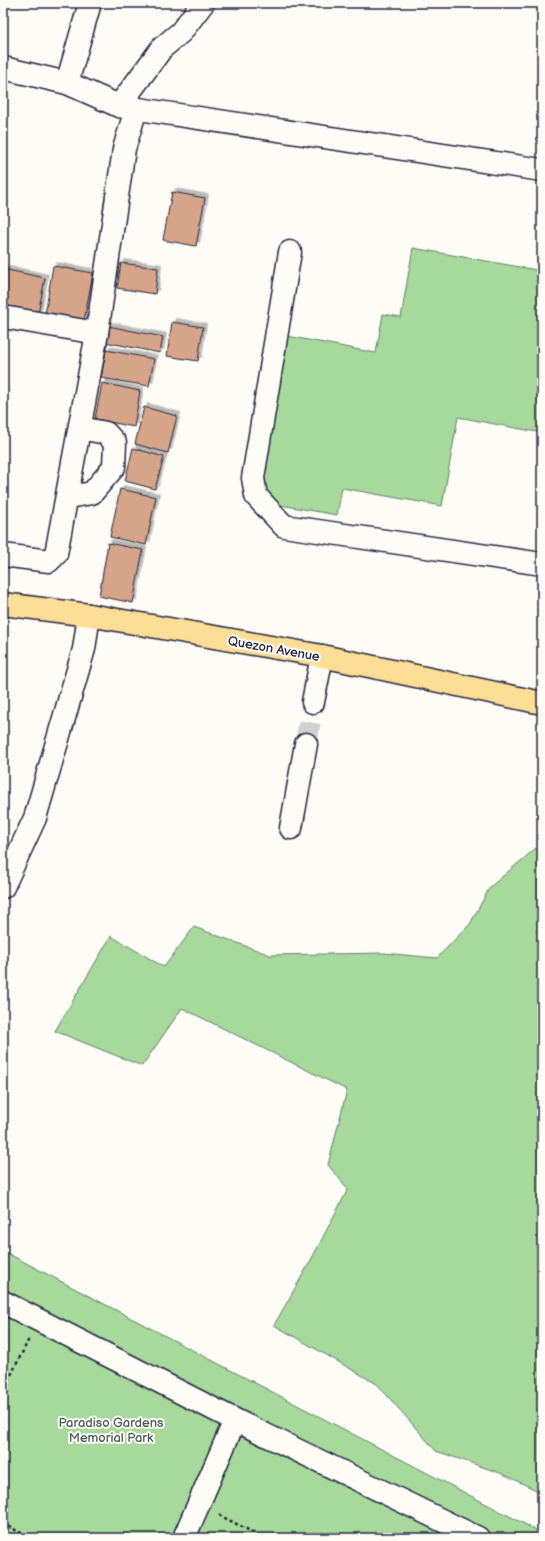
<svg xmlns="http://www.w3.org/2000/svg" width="545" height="1541" viewBox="0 0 545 1541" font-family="'Balsamiq Sans',sans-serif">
  <defs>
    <filter id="shadow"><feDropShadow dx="3.5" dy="-3.5" stdDeviation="0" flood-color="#0004"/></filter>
  </defs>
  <rect width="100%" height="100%" fill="#fdfcf7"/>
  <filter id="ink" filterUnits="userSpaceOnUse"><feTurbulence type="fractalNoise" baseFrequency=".025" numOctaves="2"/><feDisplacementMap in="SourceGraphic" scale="8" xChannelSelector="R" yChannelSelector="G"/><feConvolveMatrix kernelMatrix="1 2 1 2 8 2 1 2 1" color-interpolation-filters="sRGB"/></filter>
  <g filter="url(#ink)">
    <g fill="#a6d99b" stroke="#647e6b">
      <path d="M413,248L542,271V433L458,417L442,506L342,488L337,515L252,500L282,335L376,353L383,314L401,317Z"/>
      <path d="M536,848L542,854V911L536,933L542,934V1493L503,1474L436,1451L377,1384L274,1325L310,1262L348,1189L328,1165L347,1090L182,1008L142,1066L55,1031L111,936L164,967L194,927L270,955L383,953L437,958L470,924L490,887Z"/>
      <path d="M3,1251L536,1530L539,1538H3Z"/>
    </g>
    <g fill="#d6a589" stroke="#22223b" filter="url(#shadow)">
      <path d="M172,192L205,198L196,246L163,240Z"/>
      <path d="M121,263L158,268L155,294L117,288Z"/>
      <path d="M53,266L93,273L84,321L45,314Z"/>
      <path d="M3,269L45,278L38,314L3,307Z"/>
      <path d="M172,322L203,327L198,361L167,356Z"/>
      <path d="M108,326L163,337L160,353L105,342Z"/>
      <path d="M106,350L154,359L149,386L101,378Z"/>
      <path d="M102,383L140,391L134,427L95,419Z"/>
      <path d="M144,407L177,416L168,453L135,444Z"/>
      <path d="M133,448L164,457L155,489L125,481Z"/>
      <path d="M120,489L156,497L146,545L110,537Z"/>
      <path d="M108,543L143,550L133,603L99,596Z"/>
    </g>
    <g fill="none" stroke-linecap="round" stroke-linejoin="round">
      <path stroke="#d1d0d1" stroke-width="22" stroke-dasharray="22 11" stroke-linecap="butt" d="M306,744L313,702"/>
      <defs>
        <g id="minor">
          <path d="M3,68L67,83L119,106L542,170"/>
          <path d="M67,83L90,3"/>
          <path d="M119,106L162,48L181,32L203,3"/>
          <path d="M290,252L253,478L256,496L284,526L542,564"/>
          <path d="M3,317L97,333"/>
          <path d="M68,497L92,493L114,467L115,443L106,433L80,428"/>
          <path d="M3,555L49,561L56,554L97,333L124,149L136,109"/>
          <path d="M313,702L322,656"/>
          <path d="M291,828L306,744"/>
          <path d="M3,887L35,818L84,649L89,615"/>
          <path d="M3,1302L235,1420L478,1538"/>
          <path d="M184,1538L235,1420"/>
        </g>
        <path id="major" d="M3,604L89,615L322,656L542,703"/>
      </defs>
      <use href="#minor" stroke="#22223b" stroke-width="25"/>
      <use href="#major" stroke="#22223b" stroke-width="25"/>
      <g stroke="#22223b" stroke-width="2.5" stroke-dasharray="3 3" stroke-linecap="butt">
        <path d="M3,1391L29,1339"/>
        <path d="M219,1515L264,1538"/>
        <path d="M3,1524L32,1538"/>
      </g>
      <use href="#minor" stroke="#fdfcf7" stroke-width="22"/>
      <use href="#major" stroke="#fdde96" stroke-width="22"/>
    </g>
  </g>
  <g text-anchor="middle" stroke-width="4" stroke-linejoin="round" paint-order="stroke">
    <g font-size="13" fill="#22223b" stroke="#fdfcf7">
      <text transform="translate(274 648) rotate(10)" y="5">Quezon Avenue</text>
    </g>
    <g font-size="13" fill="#4a5958" stroke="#fdfcf7">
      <text x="111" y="1427">Paradiso Gardens<tspan x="111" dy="15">Memorial Park</tspan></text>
    </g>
  </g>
  <rect width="545" height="1541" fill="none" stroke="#fdfcf7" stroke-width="16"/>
  <rect x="8" y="8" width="529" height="1525" fill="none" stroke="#22223b" stroke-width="1.5" filter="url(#ink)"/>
</svg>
